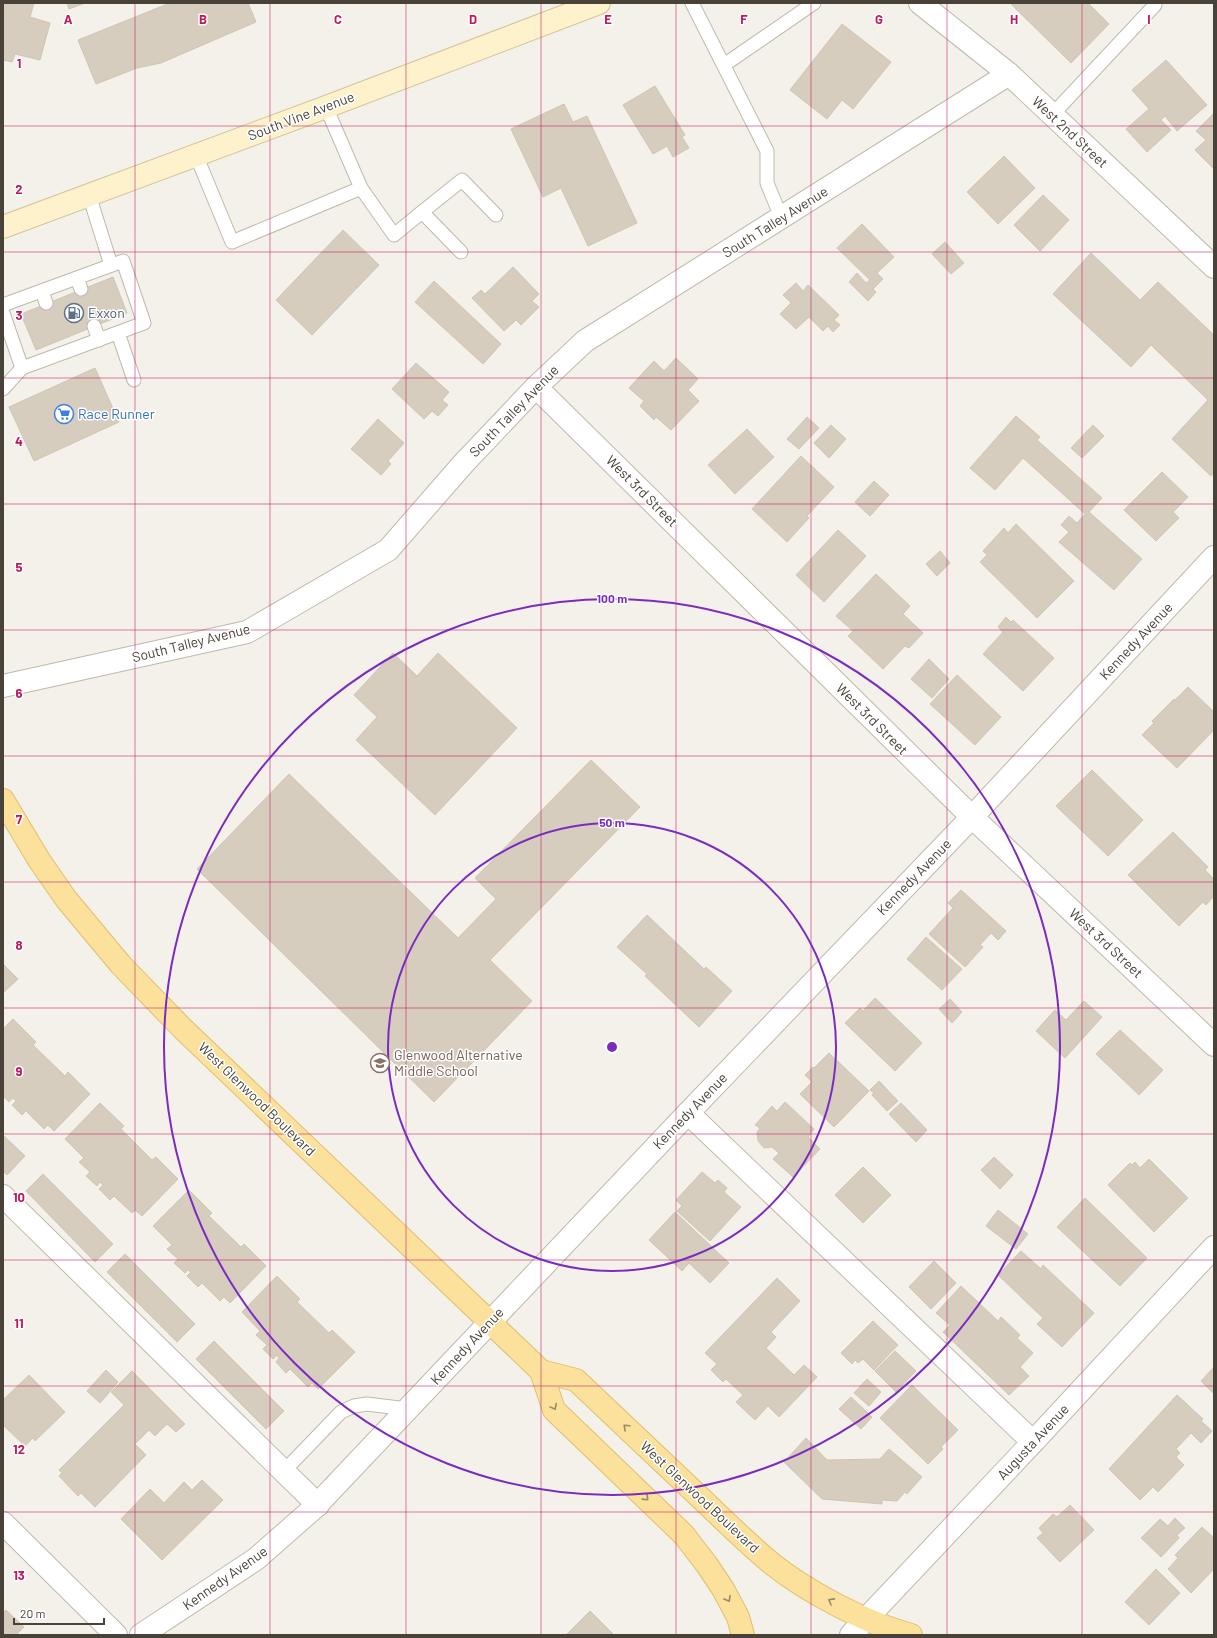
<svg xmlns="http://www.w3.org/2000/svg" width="1217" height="1638" viewBox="0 0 1217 1638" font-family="Barlow,sans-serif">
  <rect width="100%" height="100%" fill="#f4f1ea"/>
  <g fill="#d6cdbf" stroke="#d0c5b3">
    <path d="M3,3H34L30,17L50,23L40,60L15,54L12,62L3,60Z"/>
    <path d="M67,3H85L69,9Z"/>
    <path d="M170,3H248L256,22L161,63L137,68L96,84L78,40Z"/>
    <path d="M1010,3H1088L1109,24L1071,63Z"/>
    <path d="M842,24L891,62L853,109L842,100L827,119L790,90Z"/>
    <path d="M1166,60L1207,105L1177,131L1165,116L1161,120L1171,130L1147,152L1126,129L1149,109L1132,90Z"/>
    <path d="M655,86L685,135L682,137L689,148L673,157L667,146L653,154L623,105Z"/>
    <path d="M564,104L573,122L587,116L637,223L588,246L561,188L543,197L511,129Z"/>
    <path d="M1214,113V169L1195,150L1206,140L1196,131Z"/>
    <path d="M1004,156L1035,188L998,224L967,192Z"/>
    <path d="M1043,195L1069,220L1040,251L1014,225Z"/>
    <path d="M862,224L894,257L877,273L883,279L873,289L876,292L868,301L849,282L857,273L866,283L870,280L837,248Z"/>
    <path d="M343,230L379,265L312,335L276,300Z"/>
    <path d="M945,242L964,263L951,274L932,254Z"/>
    <path d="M1091,253L1140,300L1158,282L1214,335V472L1211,476L1172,439L1208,400L1151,345L1131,367L1053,294Z"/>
    <path d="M513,267L539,294L532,301L539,307L521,325L516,320L504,331L472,298L481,290L485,294Z"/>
    <path d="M113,277L127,313L36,350L21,314Z"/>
    <path d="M434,281L501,344L483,364L415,302Z"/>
    <path d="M796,283L803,291L808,285L839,315L834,320L840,325L833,332L828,326L823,331L809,317L796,329L780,314L791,303L783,295Z"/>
    <path d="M676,358L698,379L688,390L699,401L671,430L656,417L654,420L640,406L644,401L629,388L654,361L664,371Z"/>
    <path d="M416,363L449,392L442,400L448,405L438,416L432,411L424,419L392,389Z"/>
    <path d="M95,368L119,422L34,461L9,407Z"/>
    <path d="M1016,416L1040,437L1037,440L1102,498L1089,512L1142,559L1114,590L1059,542L1069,532L1061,525L1069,516L1077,523L1085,514L1023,458L995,490L970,468Z"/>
    <path d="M807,417L819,428L799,449L787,439Z"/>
    <path d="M378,419L404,443L388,461L391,464L381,475L351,449Z"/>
    <path d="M831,425L846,439L829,458L814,443Z"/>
    <path d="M1093,425L1104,436L1082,458L1071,448Z"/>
    <path d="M747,429L774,457L735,494L708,465Z"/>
    <path d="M801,456L834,487L807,516L809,518L787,542L752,509Z"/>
    <path d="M1162,472L1188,497L1173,512L1179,518L1156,541L1124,510Z"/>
    <path d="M874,481L889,495L870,516L855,502Z"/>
    <path d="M1016,524L1074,581L1037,618L980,562L987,555L983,551L1004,528L1008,533Z"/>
    <path d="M838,530L866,556L824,602L796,575Z"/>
    <path d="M940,551L950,563L937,576L926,564Z"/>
    <path d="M876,574L910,606L903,614L923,633L909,648L905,646L883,669L848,636L853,631L836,616Z"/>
    <path d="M1006,617L1011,622L1013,620L1054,658L1023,691L983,654L1003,632L998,627Z"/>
    <path d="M393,653L417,676L438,653L517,728L435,815L356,740L377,717L354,695Z"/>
    <path d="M929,659L949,679L932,698L911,679Z"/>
    <path d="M957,675L1001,717L975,745L930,704Z"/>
    <path d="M1188,687L1214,712V730L1177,768L1142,735L1154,723L1152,721L1174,699L1175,700Z"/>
    <path d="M591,760L640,807L490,960L532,1001L434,1102L197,869L289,774L458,938L496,899L475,878Z"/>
    <path d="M1092,770L1143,820L1108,856L1056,806Z"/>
    <path d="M1173,832L1208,867L1205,870L1214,879V896L1206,905L1203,902L1179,926L1128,875Z"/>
    <path d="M961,890L1006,931L998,940L991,933L980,945L983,947L965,967L929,934L953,908L948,903Z"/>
    <path d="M647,915L704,969L706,967L732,991L699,1027L645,976L647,974L617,947Z"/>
    <path d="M926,937L962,969L942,990L907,959Z"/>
    <path d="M3,964L18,979L3,993Z"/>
    <path d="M875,998L922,1043L895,1071L845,1023L860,1008L863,1011Z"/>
    <path d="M950,999L962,1012L952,1023L939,1009Z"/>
    <path d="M1084,1001L1102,1017L1065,1058L1036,1031L1055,1010L1066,1020Z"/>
    <path d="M13,1019L36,1042L33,1045L65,1076L68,1072L90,1094L54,1131L48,1125L44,1129L26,1111L22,1115L12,1105L16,1101L13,1098L9,1102L3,1096V1029Z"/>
    <path d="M1120,1030L1163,1070L1139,1095L1096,1054Z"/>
    <path d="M829,1053L869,1091L834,1127L800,1094L812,1082L805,1075L813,1067L814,1068Z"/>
    <path d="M879,1081L898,1101L887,1111L872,1095L874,1093L870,1090Z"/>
    <path d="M785,1102L814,1129L808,1137L820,1149L793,1177L773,1159L779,1153L772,1147L764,1148L758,1141L757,1132L760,1128L755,1125L772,1106L777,1111Z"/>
    <path d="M100,1103L124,1126L121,1129L152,1160L156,1157L178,1179L142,1216L135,1210L132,1213L114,1196L110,1200L99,1189L103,1185L100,1182L97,1186L86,1176L90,1172L79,1162L84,1158L65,1139Z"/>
    <path d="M901,1103L927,1130L916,1142L889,1114Z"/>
    <path d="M3,1135L25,1156L7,1175L3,1171Z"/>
    <path d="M994,1157L1013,1175L1000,1189L981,1170Z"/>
    <path d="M1149,1159L1188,1198L1154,1232L1108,1185L1130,1163L1132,1165L1135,1162L1140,1168Z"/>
    <path d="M863,1167L891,1195L863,1223L835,1195Z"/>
    <path d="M702,1172L715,1183L718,1180L727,1188L724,1192L741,1207L710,1241L677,1211L682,1206L676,1200Z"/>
    <path d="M43,1174L113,1244L95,1262L26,1191Z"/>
    <path d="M189,1190L212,1213L209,1216L241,1247L244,1244L266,1266L230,1303L224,1297L220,1301L202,1283L198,1287L187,1276L191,1272L188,1270L185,1273L174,1263L178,1259L167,1249L172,1245L153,1226Z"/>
    <path d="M1085,1198L1147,1258L1120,1286L1057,1227Z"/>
    <path d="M998,1210L1028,1234L1016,1249L986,1226Z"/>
    <path d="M675,1212L729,1263L710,1283L689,1263L682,1271L649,1240Z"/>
    <path d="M1021,1251L1041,1269L1043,1265L1094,1313L1062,1347L1037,1324L1043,1318L998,1275Z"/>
    <path d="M125,1254L195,1324L177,1342L107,1272Z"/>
    <path d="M934,1261L956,1283L931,1309L909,1287Z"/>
    <path d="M277,1276L300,1299L297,1302L329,1333L332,1330L355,1352L318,1389L312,1383L308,1387L290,1369L286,1373L276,1362L279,1358L277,1355L273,1359L263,1349L267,1345L256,1335L260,1331L242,1312Z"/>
    <path d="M777,1278L800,1301L771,1332L776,1337L766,1348L794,1375L804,1365L817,1377L779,1417L768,1406L755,1420L736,1402L743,1395L726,1379L723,1382L711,1370L717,1364L705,1353Z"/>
    <path d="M961,1286L998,1321L1001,1317L1020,1335L1017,1338L1033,1353L1020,1367L1029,1376L1009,1395L943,1332L950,1325L936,1313Z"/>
    <path d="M873,1321L898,1345L874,1370L863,1359L858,1363L855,1360L852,1364L841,1353Z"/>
    <path d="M214,1341L284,1411L266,1429L196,1359Z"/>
    <path d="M895,1351L916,1371L896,1392L875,1371Z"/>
    <path d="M1214,1367V1394L1201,1381Z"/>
    <path d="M106,1370L118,1382L100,1403L87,1391Z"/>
    <path d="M132,1371L185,1424L176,1432L167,1424L155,1436L149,1430L135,1444L146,1455L95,1507L81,1493L78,1496L59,1476L62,1473L59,1470L124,1405L111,1392Z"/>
    <path d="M29,1375L65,1412L35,1441L33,1438L25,1446L3,1425V1400Z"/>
    <path d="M867,1379L881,1392L869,1406L854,1393Z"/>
    <path d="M912,1385L958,1430L941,1447L943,1449L928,1464L880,1418Z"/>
    <path d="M1177,1395L1203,1419L1201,1421L1212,1431L1201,1443L1191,1433L1176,1449L1180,1453L1176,1457L1184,1465L1158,1492L1153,1487L1140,1500L1109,1469Z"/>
    <path d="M851,1397L872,1417L861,1429L839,1409Z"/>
    <path d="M806,1438L827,1460L880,1459L889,1449L922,1477L907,1494L905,1492L897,1501L882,1500V1504L822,1499L784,1462Z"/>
    <path d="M202,1480L223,1500L162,1560L121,1519L150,1489L164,1503L184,1482L192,1490Z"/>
    <path d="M1070,1505L1094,1530L1060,1562L1037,1538L1043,1533L1039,1528L1053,1514L1057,1517Z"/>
    <path d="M1175,1518L1185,1528L1177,1535L1179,1538L1161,1557L1141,1538L1160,1519L1168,1526Z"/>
    <path d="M1202,1527L1214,1538V1572L1213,1570L1191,1593L1168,1569L1178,1558L1175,1555Z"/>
    <path d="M1156,1569L1180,1593L1149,1625L1125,1602Z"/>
    <path d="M6,1610L24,1627L16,1635H3V1613Z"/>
    <path d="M590,1611L614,1635H566Z"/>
  </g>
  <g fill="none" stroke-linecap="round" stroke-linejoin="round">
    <defs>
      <g id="service">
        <path d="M692,3L767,151V183L781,217"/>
        <path d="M724,65L814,3"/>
        <path d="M1052,115L1155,5L1153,3"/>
        <path d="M196,155L232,242L361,188L326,107"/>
        <path d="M361,188L394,235L422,212"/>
        <path d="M89,195L111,265"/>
        <path d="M461,252L422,212L462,180L496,215"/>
        <path d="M77,278L81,289"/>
        <path d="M42,291L46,303"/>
        <path d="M3,305L123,261L144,323L22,368L3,313"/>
        <path d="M94,326L99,340"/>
        <path d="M118,333L134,380"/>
        <path d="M3,389L22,368"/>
        <path d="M284,1471L341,1412L354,1406L367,1404L407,1409"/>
      </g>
      <g id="minor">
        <path d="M920,3L1009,74L1214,267"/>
        <path d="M536,387L972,817L1214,1045"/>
        <path d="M3,686L247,632L388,550L463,464L536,387L585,341L1009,74"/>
        <path d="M688,1113L1033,1442"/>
        <path d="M3,1196L318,1505"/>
        <path d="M3,1523L116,1635"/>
        <path d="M141,1635L256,1559L314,1508L688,1113L972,817L1214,557"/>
        <path d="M851,1635L1033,1442L1214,1247"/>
      </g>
      <path id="secondary" d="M3,227L326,107L599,3"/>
      <g id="primary">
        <path d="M3,800L39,860L66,899L121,965L182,1028L541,1371L554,1410L684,1535L707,1565L723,1589L738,1617L743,1635"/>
        <path d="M541,1371L576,1380C614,1416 651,1451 689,1487C716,1512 742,1539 771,1563C807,1592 866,1623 911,1635"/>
      </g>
    </defs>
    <use href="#service" stroke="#c0b9ac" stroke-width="15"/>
    <use href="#minor" stroke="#c0b9ac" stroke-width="24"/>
    <use href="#secondary" stroke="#d3c59b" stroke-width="24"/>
    <use href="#primary" stroke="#e0bf6c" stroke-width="24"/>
    <use href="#service" stroke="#fff" stroke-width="13"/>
    <use href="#minor" stroke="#fff" stroke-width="22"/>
    <use href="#secondary" stroke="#fdf2cb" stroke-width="22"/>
    <use href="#primary" stroke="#fbe19c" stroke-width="22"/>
  </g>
  <defs><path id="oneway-chevron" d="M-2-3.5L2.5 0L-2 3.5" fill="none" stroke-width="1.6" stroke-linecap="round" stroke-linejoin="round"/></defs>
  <g stroke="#998a65">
    <use href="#oneway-chevron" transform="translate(554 1407) rotate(62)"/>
    <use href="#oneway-chevron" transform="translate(626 1427) rotate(-137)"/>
    <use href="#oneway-chevron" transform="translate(646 1498) rotate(44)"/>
    <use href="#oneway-chevron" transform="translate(728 1599) rotate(61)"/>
    <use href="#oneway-chevron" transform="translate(831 1601) rotate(-151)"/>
  </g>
  <path fill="none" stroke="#c2185b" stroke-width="1" stroke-opacity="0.55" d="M135,3V1635M270,3V1635M406,3V1635M541,3V1635M676,3V1635M811,3V1635M947,3V1635M1082,3V1635M3,126H1214M3,252H1214M3,378H1214M3,504H1214M3,630H1214M3,756H1214M3,882H1214M3,1008H1214M3,1134H1214M3,1260H1214M3,1386H1214M3,1512H1214"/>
  <g fill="none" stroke="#7b2cbf" stroke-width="2">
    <circle cx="612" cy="1047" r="224"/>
    <circle cx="612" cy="1047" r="448"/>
  </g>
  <defs>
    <symbol id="fuel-ring" viewBox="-11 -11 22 22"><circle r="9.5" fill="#fff" stroke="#5c6f8a" stroke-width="1.5"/><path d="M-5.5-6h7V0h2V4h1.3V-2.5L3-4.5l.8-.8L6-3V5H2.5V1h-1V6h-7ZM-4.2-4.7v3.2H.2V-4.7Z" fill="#5c6f8a"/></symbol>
    <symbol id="supermarket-ring" viewBox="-11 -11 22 22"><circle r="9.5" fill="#fff" stroke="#3f7fe0" stroke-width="1.5"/><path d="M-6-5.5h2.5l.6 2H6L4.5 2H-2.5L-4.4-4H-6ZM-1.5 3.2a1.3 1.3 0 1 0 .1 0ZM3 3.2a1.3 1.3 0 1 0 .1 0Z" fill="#3f7fe0"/></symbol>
    <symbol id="school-ring" viewBox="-11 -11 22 22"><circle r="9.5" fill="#fff" stroke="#8d6e63" stroke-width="1.5"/><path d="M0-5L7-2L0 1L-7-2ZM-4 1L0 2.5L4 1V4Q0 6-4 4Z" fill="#8d6e63"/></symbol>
  </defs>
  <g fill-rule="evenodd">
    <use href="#fuel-ring" x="63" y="302" width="22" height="22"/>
    <use href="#supermarket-ring" x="53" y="403" width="22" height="22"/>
    <use href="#school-ring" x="369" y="1052" width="22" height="22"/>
  </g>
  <g text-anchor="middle" stroke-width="3" stroke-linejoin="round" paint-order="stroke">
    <g font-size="14" fill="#484238" stroke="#fff">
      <text transform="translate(301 116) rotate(-21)" y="5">South Vine Avenue</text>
      <text transform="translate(1070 132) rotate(43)" y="5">West 2nd Street</text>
      <text transform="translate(775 222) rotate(-32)" y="5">South Talley Avenue</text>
      <text transform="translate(514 411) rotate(-46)" y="5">South Talley Avenue</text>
      <text transform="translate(642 491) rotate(45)" y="5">West 3rd Street</text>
      <text transform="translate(1136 641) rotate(-47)" y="5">Kennedy Avenue</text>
      <text transform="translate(191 643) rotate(-14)" y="5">South Talley Avenue</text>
      <text transform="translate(872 719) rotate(45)" y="5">West 3rd Street</text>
      <text transform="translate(914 877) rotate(-46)" y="5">Kennedy Avenue</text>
      <text transform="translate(1106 943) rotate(43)" y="5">West 3rd Street</text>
      <text transform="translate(257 1099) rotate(44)" y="5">West Glenwood Boulevard</text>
      <text transform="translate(690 1111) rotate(-46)" y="5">Kennedy Avenue</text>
      <text transform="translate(467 1346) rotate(-47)" y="5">Kennedy Avenue</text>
      <text transform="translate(1033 1442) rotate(-47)" y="5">Augusta Avenue</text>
      <text transform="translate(700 1497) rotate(43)" y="5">West Glenwood Boulevard</text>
      <text transform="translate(225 1578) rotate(-35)" y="5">Kennedy Avenue</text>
    </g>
    <g font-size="14" fill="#4e5e75" stroke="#fff" text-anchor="start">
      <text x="88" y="318">Exxon</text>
    </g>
    <g font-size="14" fill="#366cbe" stroke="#fff" text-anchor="start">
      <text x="78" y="419">Race Runner</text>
    </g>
    <g font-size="14" fill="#785e54" stroke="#fff" text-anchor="start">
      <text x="394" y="1060">Glenwood Alternative<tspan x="394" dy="16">Middle School</tspan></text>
    </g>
  </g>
  <g font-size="13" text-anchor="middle" font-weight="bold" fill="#c2185b" stroke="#fff" stroke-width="3" stroke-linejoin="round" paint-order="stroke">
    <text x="68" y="24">A</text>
    <text x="203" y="24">B</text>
    <text x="338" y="24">C</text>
    <text x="473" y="24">D</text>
    <text x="608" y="24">E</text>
    <text x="744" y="24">F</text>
    <text x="879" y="24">G</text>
    <text x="1014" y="24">H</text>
    <text x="1149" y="24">I</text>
    <text x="19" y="68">1</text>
    <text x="19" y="194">2</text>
    <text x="19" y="320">3</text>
    <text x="19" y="446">4</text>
    <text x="19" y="572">5</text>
    <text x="19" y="698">6</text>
    <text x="19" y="824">7</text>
    <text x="19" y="950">8</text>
    <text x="19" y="1076">9</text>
    <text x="19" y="1202">10</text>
    <text x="19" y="1328">11</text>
    <text x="19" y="1454">12</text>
    <text x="19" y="1580">13</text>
  </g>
  <circle cx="612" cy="1047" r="6" fill="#7b2cbf" stroke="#fff" stroke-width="2"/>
  <g font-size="12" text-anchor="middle" font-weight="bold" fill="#7b2cbf" stroke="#fff" stroke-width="3" stroke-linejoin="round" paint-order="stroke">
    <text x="612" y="603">100 m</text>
    <text x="612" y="827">50 m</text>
  </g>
  <rect width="1217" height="1638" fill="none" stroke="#484238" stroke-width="8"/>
  <path d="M14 1618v6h90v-6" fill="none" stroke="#484238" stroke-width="2"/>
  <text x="20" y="1618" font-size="12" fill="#484238" stroke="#ffffff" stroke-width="3" paint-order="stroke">20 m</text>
</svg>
